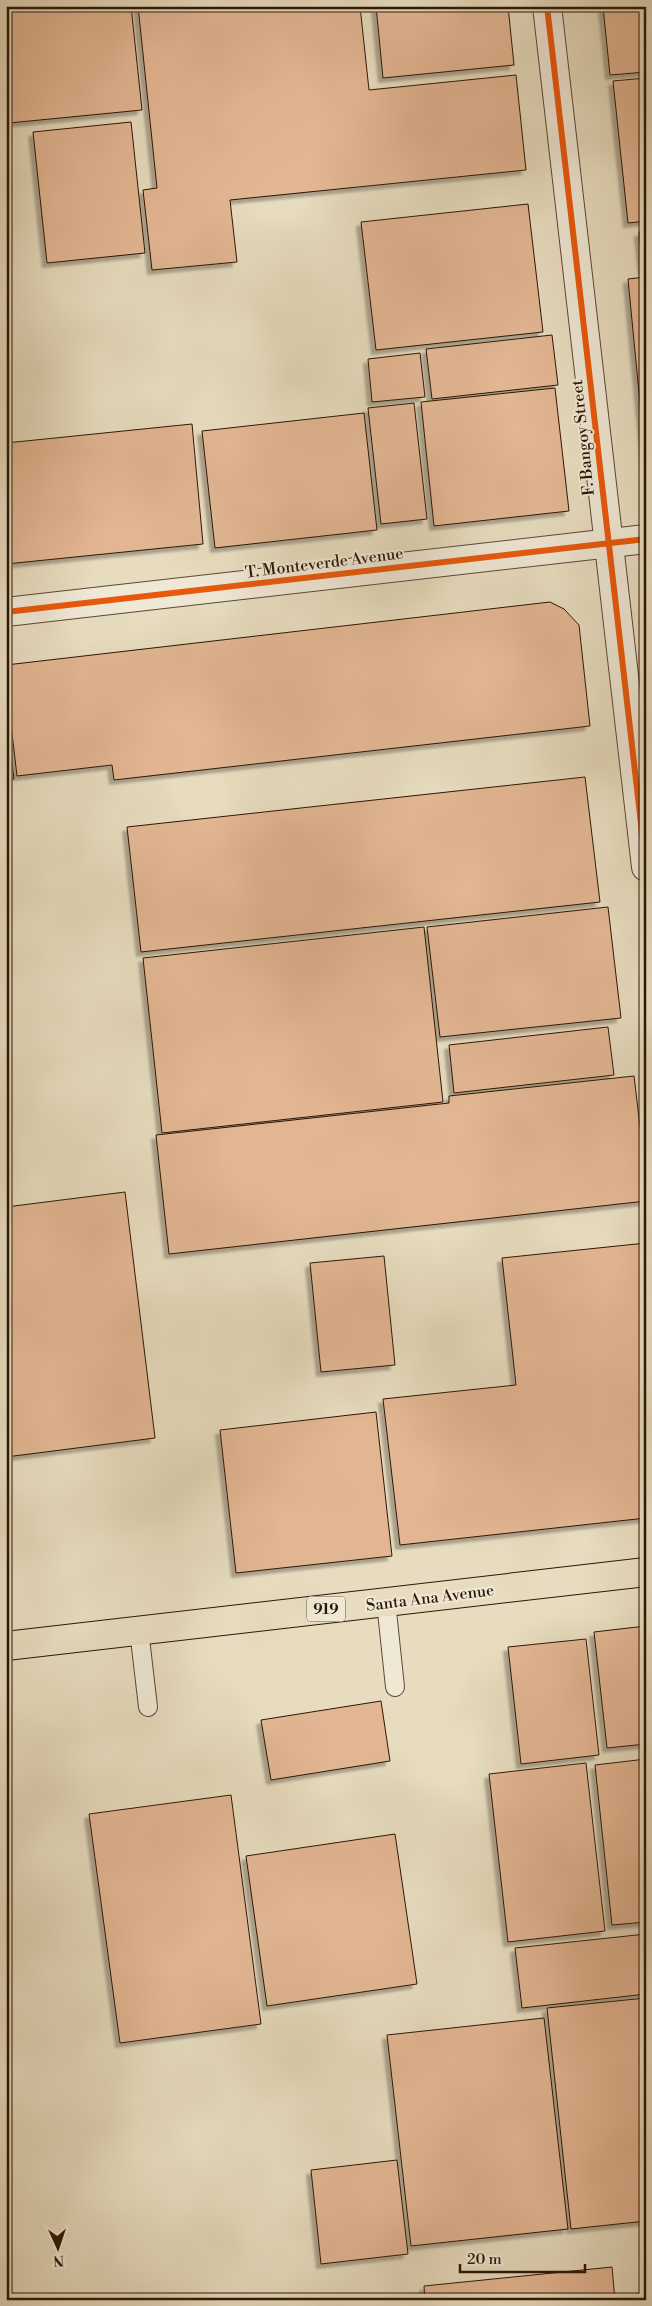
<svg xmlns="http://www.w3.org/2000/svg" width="652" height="2306" viewBox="0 0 652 2306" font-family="'Libre Bodoni',serif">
  <defs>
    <filter id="shadow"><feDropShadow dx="-4.5" dy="4.5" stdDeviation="1" flood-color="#0004"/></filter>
  </defs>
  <rect width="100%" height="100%" fill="#e7dcbf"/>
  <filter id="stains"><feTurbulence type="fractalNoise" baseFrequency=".004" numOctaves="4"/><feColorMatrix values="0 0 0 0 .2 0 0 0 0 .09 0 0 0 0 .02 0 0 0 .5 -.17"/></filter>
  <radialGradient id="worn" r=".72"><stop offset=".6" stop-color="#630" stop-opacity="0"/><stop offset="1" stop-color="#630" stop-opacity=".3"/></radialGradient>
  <g fill="#e3b693" stroke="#2d1604" filter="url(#shadow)">
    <path d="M6,6H131L142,110L9,123L6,94Z"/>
    <path d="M138,6H360L369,90L516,75L526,170L230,200L237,262L152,270L143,190L157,188Z"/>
    <path d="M376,6H508L514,65L383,78Z"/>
    <path d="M646,6V72L610,75L603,7Z"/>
    <path d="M646,78V221L628,223L613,81Z"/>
    <path d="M131,122L145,253L47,263L33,132Z"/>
    <path d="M528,204L543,332L376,350L361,222Z"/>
    <path d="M646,231V270H643L639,232Z"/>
    <path d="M646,277V466L628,279Z"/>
    <path d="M552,335L558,385L432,399L426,349Z"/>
    <path d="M420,353L425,397L372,402L368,359Z"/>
    <path d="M555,388L569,511L434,526L421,402Z"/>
    <path d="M414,403L427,519L381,524L368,408Z"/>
    <path d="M364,413L377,530L215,548L202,431Z"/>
    <path d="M192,424L203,544L6,564V443Z"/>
    <path d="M550,602L564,609L579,625L590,726L114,780L112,765L17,776L6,682V665Z"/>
    <path d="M6,718L14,779L6,780Z"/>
    <path d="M585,777L600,902L141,952L127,827Z"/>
    <path d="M608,907L621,1018L440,1037L427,927Z"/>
    <path d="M424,927L443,1102L162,1133L143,958Z"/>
    <path d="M608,1027L614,1075L454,1093L449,1045Z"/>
    <path d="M634,1076L646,1177V1201L169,1254L156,1135L449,1103V1096Z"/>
    <path d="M125,1192L155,1438L6,1457V1207Z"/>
    <path d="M646,1243V1518L400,1545L383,1399L516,1385L502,1258Z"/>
    <path d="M384,1256L395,1365L321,1372L310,1263Z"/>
    <path d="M376,1412L392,1556L236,1573L220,1430Z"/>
    <path d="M646,1626V1744L607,1748L594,1632Z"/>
    <path d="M586,1639L599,1755L521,1764L508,1647Z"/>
    <path d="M381,1701L390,1761L271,1780L261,1720Z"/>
    <path d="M646,1759V1922L612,1925L595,1765Z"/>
    <path d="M586,1763L605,1931L508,1942L489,1774Z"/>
    <path d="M231,1795L261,2024L120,2043L89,1814Z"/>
    <path d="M395,1834L417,1984L267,2006L246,1856Z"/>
    <path d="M646,1934V1994L522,2008L515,1948Z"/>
    <path d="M646,1998V2221L571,2229L547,2008Z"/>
    <path d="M544,2018L568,2229L411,2246L387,2035Z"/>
    <path d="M397,2160L408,2254L321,2264L311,2170Z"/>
    <path d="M612,2267L615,2300H425L424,2286Z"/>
    <path d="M646,2293V2300H621V2296Z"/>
  </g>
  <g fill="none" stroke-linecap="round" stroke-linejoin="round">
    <defs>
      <g id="service">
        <path d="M386,1602L395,1687"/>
        <path d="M139,1630L148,1707"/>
      </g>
      <g id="tertiary">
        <path d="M547,6L646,867"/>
        <path d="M6,612L646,539"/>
      </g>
      <path id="primary" d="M6,1646L646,1572"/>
    </defs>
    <use href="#service" stroke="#5c4833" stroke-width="20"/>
    <use href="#tertiary" stroke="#5c4833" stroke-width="30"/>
    <use href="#primary" stroke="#2d1604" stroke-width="30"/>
    <use href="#service" stroke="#efe8d5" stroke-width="18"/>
    <use href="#tertiary" stroke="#efe8d5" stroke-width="28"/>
    <use href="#primary" stroke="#e7dcbf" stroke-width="28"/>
    <defs>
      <g id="cycleway">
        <path d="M547,6L646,867"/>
        <path d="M6,612L646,539"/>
      </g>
    </defs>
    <use href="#cycleway" stroke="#efe8d5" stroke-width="9"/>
    <use href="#cycleway" stroke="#e8590c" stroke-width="6"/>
  </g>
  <g text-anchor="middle" stroke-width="4" stroke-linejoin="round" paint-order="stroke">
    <rect fill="#efe8d5" stroke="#675543" stroke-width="1" x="307" y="1596.5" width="38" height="25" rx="4"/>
    <g font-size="15" font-weight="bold" fill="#2d1604">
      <text x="326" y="1614">919</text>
    </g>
    <g font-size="16" fill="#2d1604" stroke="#efe8d5">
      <text transform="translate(582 438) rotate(-96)" y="6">F. Bangoy Street</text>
      <text transform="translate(324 562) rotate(-7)" y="6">T. Monteverde Avenue</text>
      <text transform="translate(430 1597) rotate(-7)" y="6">Santa Ana Avenue</text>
    </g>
  </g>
  <rect width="652" height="2306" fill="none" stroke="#e7dcbf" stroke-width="25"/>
  <rect x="8" y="8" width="637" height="2291" fill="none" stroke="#2d1604" stroke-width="2.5"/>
  <rect x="12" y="12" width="627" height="2281" fill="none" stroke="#2d1604"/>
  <g transform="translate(58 2248) rotate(177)" stroke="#efe8d5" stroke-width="4" paint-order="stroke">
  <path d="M0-4L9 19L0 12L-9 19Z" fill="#2d1604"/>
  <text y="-8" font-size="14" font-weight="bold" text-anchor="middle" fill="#2d1604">N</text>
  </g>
  <path d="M460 2264v8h125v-8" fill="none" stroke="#2d1604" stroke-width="2.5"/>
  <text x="467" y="2264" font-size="15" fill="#2d1604" stroke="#efe8d5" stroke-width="4" paint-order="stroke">20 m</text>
  <rect width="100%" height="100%" filter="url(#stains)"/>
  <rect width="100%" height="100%" fill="url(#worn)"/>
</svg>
